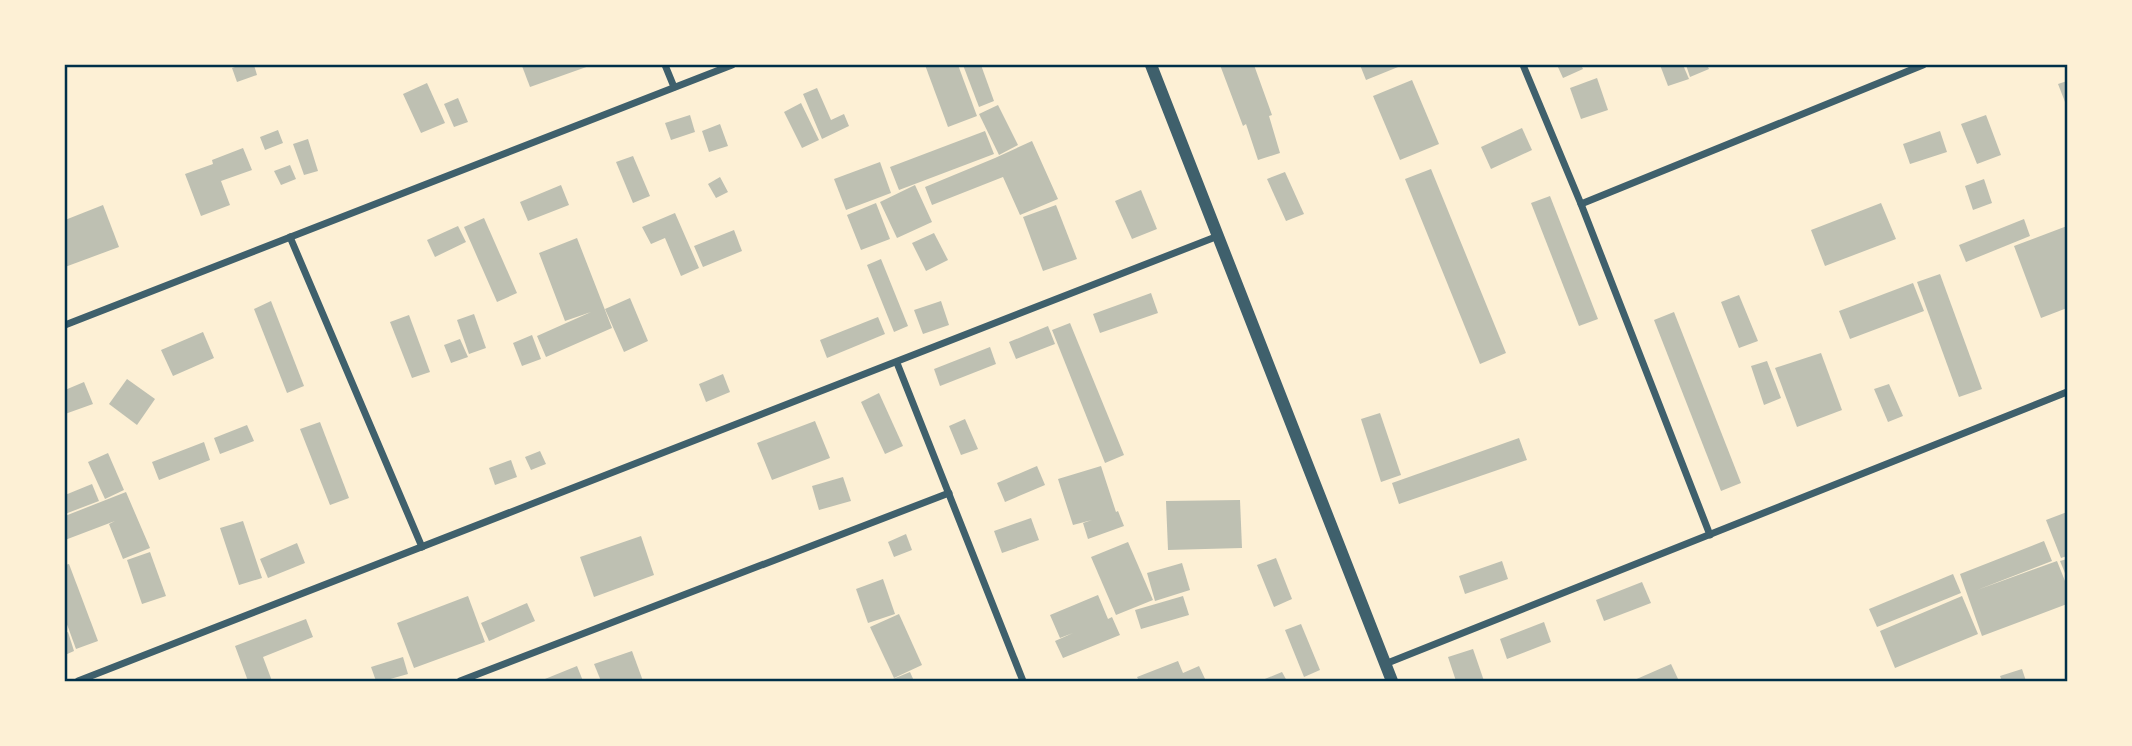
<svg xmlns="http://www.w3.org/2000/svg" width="2132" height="746" viewBox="0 0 2132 746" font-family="'Nunito Sans',sans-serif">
  <rect width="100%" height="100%" fill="#fdf0d5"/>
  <g fill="#bec0b2">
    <path d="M241,65H254L257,75L237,82L232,68Z"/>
    <path d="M525,65H592L530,87L522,66Z"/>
    <path d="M925,65H958L977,116L948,127Z"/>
    <path d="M963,65H981L994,101L979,107Z"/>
    <path d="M1220,65H1254L1272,115L1269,116L1280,153L1258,160L1246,124L1243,126Z"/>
    <path d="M1360,65H1403L1366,80Z"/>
    <path d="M1557,65H1581L1583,69L1563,78Z"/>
    <path d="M1660,65H1683L1689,79L1668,86Z"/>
    <path d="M1686,65H1707L1709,69L1690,77Z"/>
    <path d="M1597,78L1608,110L1581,119L1570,88Z"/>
    <path d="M1412,80L1439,144L1400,160L1373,96Z"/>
    <path d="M2067,81V107L2058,84Z"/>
    <path d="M427,83L445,123L421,133L403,94Z"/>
    <path d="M817,88L831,120L844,114L849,126L822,139L803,94Z"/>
    <path d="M458,98L468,122L454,127L444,104Z"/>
    <path d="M801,103L819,140L802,148L784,112Z"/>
    <path d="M998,105L1018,145L999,155L979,114Z"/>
    <path d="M690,115L695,132L671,140L665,123Z"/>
    <path d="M1986,115L2001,155L1977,164L1961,124Z"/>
    <path d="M720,124L728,146L709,152L702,131Z"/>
    <path d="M1522,128L1532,150L1491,169L1481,147Z"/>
    <path d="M278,130L283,143L265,150L260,137Z"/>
    <path d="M985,131L994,154L899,190L890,167Z"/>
    <path d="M1940,131L1947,152L1910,164L1903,144Z"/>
    <path d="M308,139L318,171L304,175L293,144Z"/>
    <path d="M1032,141L1058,199L1020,215L1003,177L932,205L925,187L995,158Z"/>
    <path d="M243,148L252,170L221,181L230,205L201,216L185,174L213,164L212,160Z"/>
    <path d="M633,156L650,196L633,203L616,162Z"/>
    <path d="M880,162L891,193L846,210L834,179Z"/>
    <path d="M290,165L296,179L281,185L274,171Z"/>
    <path d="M1431,169L1506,353L1480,364L1405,179Z"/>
    <path d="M1285,172L1304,214L1286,221L1267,179Z"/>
    <path d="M720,177L728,192L716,198L708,184Z"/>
    <path d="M1984,179L1992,203L1973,210L1965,186Z"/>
    <path d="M561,185L569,205L528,221L520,202Z"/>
    <path d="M915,185L932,222L897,238L880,202Z"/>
    <path d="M1141,190L1157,229L1132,239L1115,201Z"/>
    <path d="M1550,196L1598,319L1579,326L1531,203Z"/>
    <path d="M876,203L890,239L861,250L847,215Z"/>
    <path d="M1881,203L1896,239L1825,266L1811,230Z"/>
    <path d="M103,205L119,247L65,267V220Z"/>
    <path d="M1056,205L1077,259L1043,271L1023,217Z"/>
    <path d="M675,213L699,268L681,276L665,238L651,244L642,227Z"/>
    <path d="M484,218L517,293L497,302L464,227Z"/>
    <path d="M2024,219L2030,236L1966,262L1959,245Z"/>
    <path d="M458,226L466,242L435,257L427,240Z"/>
    <path d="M2067,226V308L2041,318L2014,246Z"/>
    <path d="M734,230L742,251L703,267L694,246Z"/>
    <path d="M934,233L948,260L926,271L912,243Z"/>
    <path d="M577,238L612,328L546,357L537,336L591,312L565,321L539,253Z"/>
    <path d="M881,259L908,326L894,332L867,265Z"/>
    <path d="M1940,274L1982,389L1959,397L1917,282Z"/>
    <path d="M1913,283L1924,311L1850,339L1839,311Z"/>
    <path d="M1151,293L1158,313L1100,333L1093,314Z"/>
    <path d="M1739,295L1758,341L1739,348L1721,302Z"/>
    <path d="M630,298L648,341L624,352L605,309Z"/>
    <path d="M271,301L304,386L287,393L254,309Z"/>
    <path d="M941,301L949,325L923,334L914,310Z"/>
    <path d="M1674,312L1741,483L1721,491L1654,320Z"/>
    <path d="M474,314L486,348L469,354L457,320Z"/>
    <path d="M409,315L430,372L412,378L390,322Z"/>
    <path d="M878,317L885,334L827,358L820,340Z"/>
    <path d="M1070,323L1124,455L1105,463L1052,330Z"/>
    <path d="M1048,326L1055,344L1016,359L1009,342Z"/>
    <path d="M203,332L214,358L173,376L161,350Z"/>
    <path d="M532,335L541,359L522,366L513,343Z"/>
    <path d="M460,339L468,357L451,363L444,345Z"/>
    <path d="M990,347L996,364L940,386L934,369Z"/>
    <path d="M1821,353L1842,410L1797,427L1775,368Z"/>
    <path d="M1767,361L1781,398L1764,405L1751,366Z"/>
    <path d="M723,374L730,392L706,402L699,384Z"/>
    <path d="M127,379L155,399L137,425L109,404Z"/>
    <path d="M84,382L93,404L65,414V390Z"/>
    <path d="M1889,384L1903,416L1888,422L1874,389Z"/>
    <path d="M879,393L903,446L885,454L861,402Z"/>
    <path d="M1380,413L1401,475L1381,482L1361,419Z"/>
    <path d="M965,419L978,449L961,455L949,426Z"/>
    <path d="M815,421L830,458L772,480L757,443Z"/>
    <path d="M320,422L349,498L330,505L300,429Z"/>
    <path d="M247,425L254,441L220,454L214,438Z"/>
    <path d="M1519,438L1527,460L1399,504L1392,483Z"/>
    <path d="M204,442L210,460L159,480L152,462Z"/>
    <path d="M540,451L546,464L531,470L525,457Z"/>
    <path d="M108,453L124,490L105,499L88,462Z"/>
    <path d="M511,460L517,477L495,485L489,468Z"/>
    <path d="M1037,466L1045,485L1005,502L997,483Z"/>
    <path d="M1101,466L1116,512L1118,511L1124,526L1088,539L1083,523L1092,520L1073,525L1058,479Z"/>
    <path d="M843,477L851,501L819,510L812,486Z"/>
    <path d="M92,484L99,501L65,514V495Z"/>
    <path d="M126,492L150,548L123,559L109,524L115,521L65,540V516Z"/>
    <path d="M1240,500L1242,548L1168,550L1166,501Z"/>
    <path d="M2067,512V556L2061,558L2046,520Z"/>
    <path d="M1031,518L1039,540L1002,553L994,531Z"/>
    <path d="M243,521L262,578L239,585L220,528Z"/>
    <path d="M906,534L912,550L894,557L888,542Z"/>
    <path d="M641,536L654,575L594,597L580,557Z"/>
    <path d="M2044,541L2052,561L1977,590L2057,561L2067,586V604L1982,636L1960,574Z"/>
    <path d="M1128,542L1153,600L1116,615L1091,557Z"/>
    <path d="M297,543L305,563L268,578L260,559Z"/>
    <path d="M150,552L166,596L142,604L127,560Z"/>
    <path d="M1276,558L1292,599L1274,607L1257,565Z"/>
    <path d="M2067,559V578L2060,561Z"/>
    <path d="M1502,561L1508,579L1465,594L1459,576Z"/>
    <path d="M1182,563L1190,590L1155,601L1147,573Z"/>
    <path d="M69,564L98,641L76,649L65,619V565Z"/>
    <path d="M1953,574L1961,593L1877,627L1869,609Z"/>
    <path d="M883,579L895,614L868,623L856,589Z"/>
    <path d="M1642,582L1651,603L1604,621L1596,600Z"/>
    <path d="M1098,595L1108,619L1112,617L1120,635L1063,658L1055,641L1073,633L1060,638L1050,615Z"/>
    <path d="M468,596L485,642L414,668L397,623Z"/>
    <path d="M1183,596L1189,615L1141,629L1135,610Z"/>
    <path d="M1962,596L1978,634L1895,668L1880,631Z"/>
    <path d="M527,603L535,621L489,641L481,623Z"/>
    <path d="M899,614L922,665L894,678L870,627Z"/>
    <path d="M306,619L313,637L263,657L272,681H248L235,646Z"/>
    <path d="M1544,622L1551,642L1507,659L1500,639Z"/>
    <path d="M1301,624L1320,670L1304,677L1285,630Z"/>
    <path d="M68,632L74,651L65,655V633Z"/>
    <path d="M1473,649L1484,681H1456L1448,657Z"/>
    <path d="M632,651L643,681H601L594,664Z"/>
    <path d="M403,657L408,674L383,681H376L371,667Z"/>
    <path d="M1178,661L1183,673L1199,666L1206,681H1139L1137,677Z"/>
    <path d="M1671,664L1679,681H1632Z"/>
    <path d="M577,666L583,681H540Z"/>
    <path d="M2022,669L2026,681H2002L2000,676Z"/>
    <path d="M910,672L914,681H888Z"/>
    <path d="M1282,672L1287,681H1260Z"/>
  </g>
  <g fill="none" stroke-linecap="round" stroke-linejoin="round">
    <g stroke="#3f606c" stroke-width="7">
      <path d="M665,65L674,87"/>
      <path d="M1523,65L1581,204L1710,535"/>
      <path d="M1581,204L1923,65"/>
      <path d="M290,237L422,547"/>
      <path d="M65,325L732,65"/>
      <path d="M897,363L1023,681"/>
      <path d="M1385,664L2067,392"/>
      <path d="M78,681L1218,236"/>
      <path d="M460,681L949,493"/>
    </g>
    <path stroke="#3f606c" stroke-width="12" d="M1151,65L1392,681"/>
  </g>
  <rect width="2132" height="746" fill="none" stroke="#fdf0d5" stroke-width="133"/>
  <rect x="66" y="66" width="2000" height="614" fill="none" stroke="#003049" stroke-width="2.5"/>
</svg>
